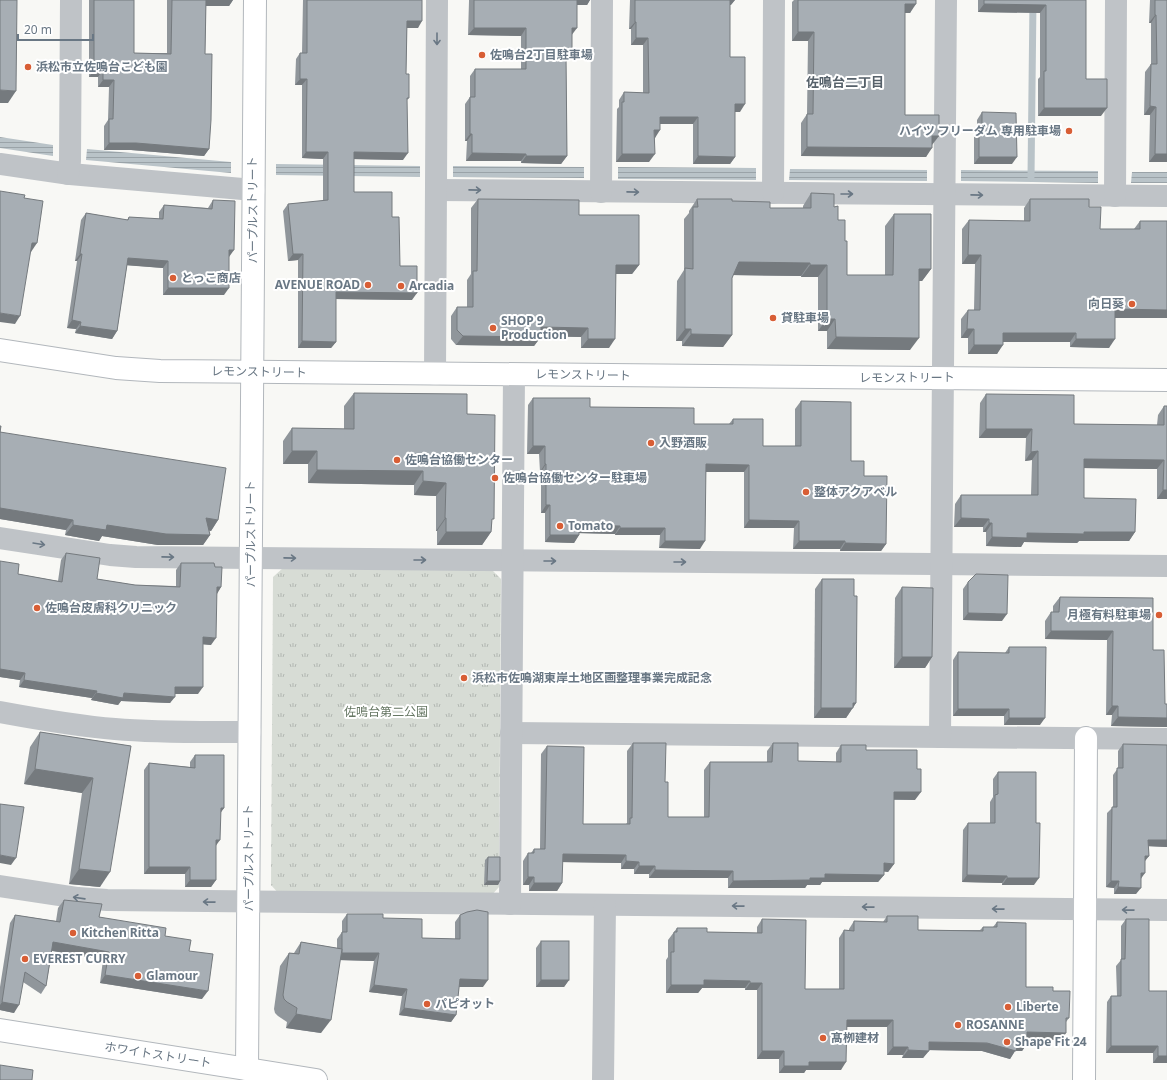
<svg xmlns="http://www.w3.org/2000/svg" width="1167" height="1080" viewBox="0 0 1167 1080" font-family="'Noto Sans','Noto Sans JP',sans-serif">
  <defs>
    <pattern id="park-tufts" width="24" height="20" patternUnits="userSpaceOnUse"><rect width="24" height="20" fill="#d7dcd5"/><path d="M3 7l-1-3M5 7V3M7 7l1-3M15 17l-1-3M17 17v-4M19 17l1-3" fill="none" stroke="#b2b7b2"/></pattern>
    <pattern id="water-rules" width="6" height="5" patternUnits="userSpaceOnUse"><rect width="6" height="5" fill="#b9c3c8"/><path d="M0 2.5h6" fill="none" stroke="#9aa3a8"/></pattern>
  </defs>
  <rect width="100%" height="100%" fill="#f8f8f5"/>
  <path fill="url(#park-tufts)" d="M283,568L492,570L501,579L499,887L490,897L280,895L271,885L273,577Z"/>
  <g fill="url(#water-rules)">
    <path d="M0,137L53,145V156L0,148Z"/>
    <path d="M87,149L231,162V173L86,160Z"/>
    <path d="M276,164L420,166V177L276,175Z"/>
    <path d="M453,166L584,167V178L453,177Z"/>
    <path d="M618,167L756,168V180L618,179Z"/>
    <path d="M790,169L927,170V181L789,180Z"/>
    <path d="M961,170L1098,171V183L961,181Z"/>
    <path d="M1132,172H1167V183H1131Z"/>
  </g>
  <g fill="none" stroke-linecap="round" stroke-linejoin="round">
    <path stroke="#b9c3c8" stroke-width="7" d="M1031,177L1033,0"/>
    <defs>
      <g id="secondary">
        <path d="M0,350L116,368L160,371L1167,380"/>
        <path d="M0,1030L316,1080"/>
        <path d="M247,1069L255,0"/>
        <path d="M1084,1080L1086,738"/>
      </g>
    </defs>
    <use href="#secondary" stroke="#b2b7bc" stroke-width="24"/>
    <g stroke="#bfc3c7" stroke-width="22">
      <path d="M0,164L70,174L254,190"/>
      <path d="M68,174L70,161L71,0"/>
      <path d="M436,190L1167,196"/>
      <path d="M601,192L602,0"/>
      <path d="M773,193L774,0"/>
      <path d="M1115,196L1116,0"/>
      <path d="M435,374L437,0"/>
      <path d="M0,538L110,555L136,557L1167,566"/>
      <path d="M0,712C38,719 76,726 115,729C160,733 205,732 250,732"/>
      <path d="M511,733L1167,739"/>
      <path d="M940,737L946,0"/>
      <path d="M0,886L78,898L107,900L1167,910"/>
      <path d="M510,904L514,375"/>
      <path d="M603,1080L605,905"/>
    </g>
    <use href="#secondary" stroke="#fff" stroke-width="22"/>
  </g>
  <g fill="#90969b">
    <path d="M89,0H134V53H167V0H233L229,6H206L205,54L209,149L204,156L131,150H104V126L108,120L109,87H98V77H89Z"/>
    <path d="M303,0H422L418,28H407L406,74L409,98L407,100L403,160L354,159V192L392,217L400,266L412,300L336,299V342L331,348H298V260L288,261L283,211L288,204L323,201V159L302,158V85H295L296,59L300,53H302Z"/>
    <path d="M469,0H590L587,5H577L566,62L567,156L561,164L521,163V161H466L467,141H465V104L470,97V76L475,69H521V36L468,35L469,1Z"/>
    <path d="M630,0H735L730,5V57L740,112H735V157L730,164H693V124H660L655,138L649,162H616L617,109L619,107V100L624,92L643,93V45H631V29H629Z"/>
    <path d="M794,0H916L910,13H905V115L932,145L926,157L801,156V123L807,114L808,41H792V2Z"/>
    <path d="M978,0H1086V79L1101,116H1038V79L1040,77V13L978,12Z"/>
    <path d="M1150,0H1167V162H1149L1150,115H1144L1145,72L1151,64V23H1149Z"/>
    <path d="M982,112L1012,164H974V137L977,134V120Z"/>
    <path d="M811,193L834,207L845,241L847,275H885V226L894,214L931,269L922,281H919L910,350L827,349V331H818V277H801V276L733,275L732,278V335L723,347L682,346V341H676L677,281L684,270V219L689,213V211L697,199L732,201L770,208H803V206Z"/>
    <path d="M478,199L579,215L639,265L632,274H616L609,348H581V337L541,336L534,346L456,345L451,339V316L457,307H467V280L471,274V208Z"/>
    <path d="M1030,199L1089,207L1100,229H1134L1140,221L1167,318H1115L1109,348L1070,347V342H1003L997,354H968V338H961V319L968,310H974L975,264H962V229L969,220L1024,221V208Z"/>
    <path d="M213,200L229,257L224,295H163V268L127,265L117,331L112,339L75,333L76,329L67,328L77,261H75L81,220L86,213L127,220L129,217L159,219V212L164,205L208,208Z"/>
    <path d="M354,393L467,414L492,523L491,532L482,545H437V531H436V496L414,495V485L308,483V464H283V441L292,428L344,429V406Z"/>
    <path d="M986,394L1074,424L1157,425L1158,415L1164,406H1167V499H1157V469L1084,468V498L1135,532L1129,541H1079L1077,543L1024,542L1021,547L986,546V532H983V527H954L955,504L961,495H1031L1032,460L1025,461L1026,438H979L980,403Z"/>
    <path d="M533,398L694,424H729L733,419L763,446H795V409L801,401L851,461L864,476L886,544L881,551H840V549H793L794,528H744V472H706L700,549L659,548L660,535H615V534L579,533V535L574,543L545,542V513H541V472H540L539,454H527L528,405Z"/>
    <path d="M0,426V432L218,520L211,531L209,530L210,535L203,545H158L102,536L99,541L65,535L66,530L0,519Z"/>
    <path d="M66,553L97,579L135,585L176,586V570L181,563L221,587L217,593L211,645L203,644L198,694H175L170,703L121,701L118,705L91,700L92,698L19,687L20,680L0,677V561L18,574L58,581L61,560Z"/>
    <path d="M822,579L854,596L856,703L846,718H814L815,589Z"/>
    <path d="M968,582L1002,621L963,620V589Z"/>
    <path d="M902,587L932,657L925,668H894L895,598Z"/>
    <path d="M1060,597L1153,650L1165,704H1167V727L1111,726L1112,715H1106L1107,640L1045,639V621L1051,612H1053V606Z"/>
    <path d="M1009,647L1040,725H1004V716H953V660L958,652L1005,653Z"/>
    <path d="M40,732L131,746L100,887L69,884L82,793L24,784L30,747Z"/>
    <path d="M633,743L665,782L668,817H704V770L710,762H767V751L773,743L798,761L836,762V753L841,745L866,750L915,800H894V864L888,872L884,871V875L878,882H822L820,885H807L805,888H728V878H649V874H634V869H621V863L562,862V883L557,891H529V885H523V861L528,853H531L534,849H540L541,754L547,746L583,824H626L627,823V751Z"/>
    <path d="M1123,744L1167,745V847L1148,846L1149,856L1145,861L1141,879L1136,894H1114V888L1106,887L1107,813L1113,807V775L1118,768V751Z"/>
    <path d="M195,755L224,808L220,813L216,846V880L211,887H185V874H144V770L149,763L190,767V762Z"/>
    <path d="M998,772L1034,885H1002V883L962,882L963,830L968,823H990V802L993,797V779Z"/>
    <path d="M488,857L500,881L498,885H484L485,860Z"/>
    <path d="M64,900L99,917L165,936L189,951L202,999L100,983L103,960L52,951L46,986L41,994L23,982L14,1013L0,1010V987L10,923L15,915L56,921L58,908Z"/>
    <path d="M347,914L383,918L422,938L455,939V922L460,915L483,987H459L456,1015L451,1022L399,1015L402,996L369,992L374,961L340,960L321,1033L286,1028L287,1022L278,1016L275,1013L274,1009L280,966L289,953H294L301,942L337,948V939L342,932V921Z"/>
    <path d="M887,916L918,930H980L983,927H993L997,922L1026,987L1053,991L1069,1018L1066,1022L1061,1040H1027V1044L1022,1051H1015L1010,1059L982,1051L929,1050L923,1058H902L903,1055H887V1027H847L841,1070H806L804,1073H779V1059H757V990H745V988H702L698,993H666V960L668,957V940L677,928L707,932L757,933V927L762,919L805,989H839V938L844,930H849V929L854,921L883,922Z"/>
    <path d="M1126,919L1149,991L1167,1063H1153V1053H1106L1107,1002L1111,996H1117L1116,966L1121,960V926Z"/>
    <path d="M541,941L569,980L564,987H536V948Z"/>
  </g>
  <g fill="#757a7e">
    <path d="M205,0H233L229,6H201Z"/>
    <path d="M575,0H590L587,5H571Z"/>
    <path d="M729,0H735L731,5H725Z"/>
    <path d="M905,4H916L910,13H899Z"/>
    <path d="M984,4L1046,5L1040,13L978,12Z"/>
    <path d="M1155,15H1156L1151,23H1149Z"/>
    <path d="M407,21H422L418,28H402Z"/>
    <path d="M635,22H636L631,29H629Z"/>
    <path d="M474,28H526L521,36L468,35Z"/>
    <path d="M572,28H577L571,36Z"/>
    <path d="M798,32H814L808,41H792Z"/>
    <path d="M636,38H648L643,45H631Z"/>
    <path d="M566,55H572L566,62Z"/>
    <path d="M94,70H103L98,77H89Z"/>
    <path d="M300,79H307L302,85H295Z"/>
    <path d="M103,80H114L109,87H98Z"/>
    <path d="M0,90L16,91L8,103H0Z"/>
    <path d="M735,104H745L740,112H730Z"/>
    <path d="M1150,106L1156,107L1150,115H1144Z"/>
    <path d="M1044,108H1107L1101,116H1038Z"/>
    <path d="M660,117H698L693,124H655Z"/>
    <path d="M654,130H660L655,138Z"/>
    <path d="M470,134H472L467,141H465Z"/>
    <path d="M932,136H939L932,145Z"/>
    <path d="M109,143H136L209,149L204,156L131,150H104Z"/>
    <path d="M807,147L932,148L926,157L801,156Z"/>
    <path d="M306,152H328L323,159L302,158Z"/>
    <path d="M354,152L408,153L403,160L349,159Z"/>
    <path d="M472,153L526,154L521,161H466Z"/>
    <path d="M622,154H655L649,162H616Z"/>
    <path d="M1155,154H1167V162H1149Z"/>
    <path d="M526,156H567L561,164L521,163Z"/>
    <path d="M698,156L735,157L730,164H693Z"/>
    <path d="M979,157H1017L1012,164H974Z"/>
    <path d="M32,243H37L31,252L26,251Z"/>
    <path d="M229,250H234L229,257Z"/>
    <path d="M80,254H82L77,261H75Z"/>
    <path d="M293,254H303L298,260L288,261Z"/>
    <path d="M968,255H981L975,264H962Z"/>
    <path d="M128,258L168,261L163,268L123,265Z"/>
    <path d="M739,262L810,263L801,276L730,275Z"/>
    <path d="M616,265H639L632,274H610Z"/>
    <path d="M810,265H827L818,277H801Z"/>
    <path d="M919,269H931L922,281H911Z"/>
    <path d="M168,288H229L224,295H163Z"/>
    <path d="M336,292L417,293L412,300L332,299Z"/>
    <path d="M1115,309L1167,310V318H1109Z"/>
    <path d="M0,313L20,316L15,324L0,322Z"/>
    <path d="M827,319H835L827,331H818Z"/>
    <path d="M72,320L81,322L76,329L67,328Z"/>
    <path d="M80,326L117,331L112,339L75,333Z"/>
    <path d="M541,327L588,328L581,337L534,336Z"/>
    <path d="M685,329H691L682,341H676Z"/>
    <path d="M967,329H974L968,338H961Z"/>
    <path d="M1003,333H1076L1070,342H997Z"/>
    <path d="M691,334L732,335L723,347L682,346Z"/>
    <path d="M463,336L541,337L534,346L456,345Z"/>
    <path d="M836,337L919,338L910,350L827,349Z"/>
    <path d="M588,339H615L609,348H581Z"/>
    <path d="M1076,339H1115L1109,348L1070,347Z"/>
    <path d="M302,341L336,342L331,348H298Z"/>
    <path d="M974,345H1003L997,354H968Z"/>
    <path d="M986,429H1032L1026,438H979Z"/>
    <path d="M533,446H545L539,454H527Z"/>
    <path d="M292,451H317L308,464H283Z"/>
    <path d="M1038,451L1032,460L1025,461L1031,452Z"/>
    <path d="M1084,459L1164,460L1157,469L1078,468Z"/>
    <path d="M545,464H546L541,472H540Z"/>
    <path d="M706,464L749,465L744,472H701Z"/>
    <path d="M317,470L423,471L414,485L308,483Z"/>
    <path d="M423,481L446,483L436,496L414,495Z"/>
    <path d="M1163,490H1167V499H1157Z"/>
    <path d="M546,505H550L545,513H541Z"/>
    <path d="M0,508L73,520L66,530L0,519Z"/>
    <path d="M206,518L218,520L211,531L199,529Z"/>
    <path d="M445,518H446L437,531H436Z"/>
    <path d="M961,518L989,519L983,527H954Z"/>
    <path d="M749,520L799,521L794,528H744Z"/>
    <path d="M989,523H992L986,532H983Z"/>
    <path d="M73,525H107L210,535L203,545H158L102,536L99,541L65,535Z"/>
    <path d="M579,525L620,526L615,534L574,533Z"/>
    <path d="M620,528H665L660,535H615Z"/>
    <path d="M446,532H491L482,545H437Z"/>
    <path d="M1084,532H1135L1129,541H1079L1077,543L1024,542L1021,547L986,546L992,537L1027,533Z"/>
    <path d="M550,535H579L574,543L545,542Z"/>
    <path d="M665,541H705L700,549L659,548Z"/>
    <path d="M799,541H845L840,549H793Z"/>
    <path d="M845,543L886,544L881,551H840Z"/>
    <path d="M217,587H221L217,594Z"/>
    <path d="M968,613L1007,614L1002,621L963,620Z"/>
    <path d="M1051,631H1113L1107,640L1045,639Z"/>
    <path d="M203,637L216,638L211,645L198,644Z"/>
    <path d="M902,657H932L925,668H894Z"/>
    <path d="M0,669L25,673L20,680L0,677Z"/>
    <path d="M24,680L97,691L92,698L19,687Z"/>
    <path d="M175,687H203L198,694H170Z"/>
    <path d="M96,693H124L175,697L170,703L121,701L118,705L91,700Z"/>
    <path d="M853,703H856L846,718H814L821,708Z"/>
    <path d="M1112,706H1118L1112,715H1106Z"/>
    <path d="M958,709H1009L1004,716H953Z"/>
    <path d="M1118,717L1167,718V727L1111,726Z"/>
    <path d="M1009,718H1045L1040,725H1004Z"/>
    <path d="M35,769L93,778L82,793L24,784Z"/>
    <path d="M894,792H921L915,800L889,799Z"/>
    <path d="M221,808H224L219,815Z"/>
    <path d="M216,840H220L215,847Z"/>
    <path d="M1148,840H1167V847L1144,846Z"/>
    <path d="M563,854L626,855L621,863L557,862Z"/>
    <path d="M0,855L16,858L11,865L0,863Z"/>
    <path d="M1145,856H1149L1144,862Z"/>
    <path d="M626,861L639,862L634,869H621Z"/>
    <path d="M884,863L894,864L888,872L879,871Z"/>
    <path d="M639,866H655L649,874H634Z"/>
    <path d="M149,867H190L185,874H144Z"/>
    <path d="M79,869L110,872L100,887L69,884Z"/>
    <path d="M655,870L733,871L728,878H649Z"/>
    <path d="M1141,873H1145L1140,880Z"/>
    <path d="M825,874L884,875L878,882H822L820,885H807L805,888H728L733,881L810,878Z"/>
    <path d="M967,875L1007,876L1002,883L962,882Z"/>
    <path d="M528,877H534L529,885H523Z"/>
    <path d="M1007,878H1039L1034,885H1002Z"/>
    <path d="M190,880H216L211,887H185Z"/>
    <path d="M487,881H500L498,885H484Z"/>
    <path d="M1111,881H1119L1114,888L1106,887Z"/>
    <path d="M534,883H562L557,891H529Z"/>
    <path d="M1118,887L1141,888L1136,894H1114Z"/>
    <path d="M53,942L109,952L103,960L48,950Z"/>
    <path d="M342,953H379L374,961L337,960Z"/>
    <path d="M105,975L208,991L202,999L100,983Z"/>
    <path d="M460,979L488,980L483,987H455Z"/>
    <path d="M541,980H569L564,987H536Z"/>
    <path d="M704,980L750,981L745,988H702L698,993H666L671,985Z"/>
    <path d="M750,983H762L757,990H745Z"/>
    <path d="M374,985L407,989L402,996L369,992Z"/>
    <path d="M2,1002L19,1005L14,1013L0,1010V1005Z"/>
    <path d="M404,1008L456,1015L451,1022L399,1015Z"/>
    <path d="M296,1014L331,1020L321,1033L286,1028Z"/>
    <path d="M847,1020H893L887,1027H842Z"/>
    <path d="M1027,1032L1066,1033L1061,1040H1022Z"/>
    <path d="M929,1042L1018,1044H1027L1022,1051H1015L1010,1059L982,1051L924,1050Z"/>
    <path d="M1111,1046H1158L1153,1053H1106Z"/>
    <path d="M893,1047H908L903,1055H887Z"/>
    <path d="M908,1050L929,1051L923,1058H902Z"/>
    <path d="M762,1051H784L779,1059H757Z"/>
    <path d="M1158,1056H1167V1063H1153Z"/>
    <path d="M809,1062H846L841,1070H806L804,1073H779L784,1066Z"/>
  </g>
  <g fill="#a7aeb4" stroke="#757a7e">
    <path d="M0,0H17L16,91L0,90Z"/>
    <path d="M94,0H134V53L171,54L172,0H206L205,54H212L211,120L209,149L136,143H109V119H113L114,80H103V70H94Z"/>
    <path d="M307,0H422V21H407L406,74H409V98H407L408,153L354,152V192H392V217H399L400,266H417V293L336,292V342L302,341L303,254H293L288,204L328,200V152H306L307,79H300V53H307Z"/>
    <path d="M474,0H577V28H572V55H566L567,156H526V154L472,153V134H470V97H475V69H526V28H474Z"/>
    <path d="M635,0H730V57H745V104H735V157L698,156V117H660V130H654L655,154H622V102H624V92L649,93L648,38H636V22H635Z"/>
    <path d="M798,0H916V4H905V115H939V136H932V148L807,147V114H813L814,32H798Z"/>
    <path d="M984,0H1086V79H1107V108H1044V71H1046V5L984,4Z"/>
    <path d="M1155,0H1167V154H1155L1156,107L1150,106L1151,64H1157L1156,15H1155Z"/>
    <path d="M982,112L1016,113L1017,157H979V130H982Z"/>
    <path d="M0,191L25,195L24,198L43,201L37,243H32L20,316L0,313Z"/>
    <path d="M811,193L834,194V207L838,206V220H845V241H847V275H893L894,214H931V269H919V338L836,337L835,319H827V265H810V263L739,262L732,278V335L691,334V329H685V268L693,269V207H698L697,199H732V201L770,202V208H811Z"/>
    <path d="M478,199L579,200V215H639V265H616L615,339H588V328L541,327V337L463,336L457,330V307H473V271H477Z"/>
    <path d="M1030,199H1089V207H1101L1100,229H1140V221H1167V310L1115,309V339H1076V333H1003V345H974V329H967L968,310H980L981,255H968L969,220L1030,221Z"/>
    <path d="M213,200L235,201L234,250H229V288H168V261L128,258L117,331L80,326L81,322L72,320L82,254H80L86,213L128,220L129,217L163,219L164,205L212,209Z"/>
    <path d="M354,393L467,394V414L495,415L494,519H492L491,532H446V518H445L446,483L423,481V471L317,470V451H292V428L354,429Z"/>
    <path d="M986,394L1074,395V424L1164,425V406H1167V490H1163L1164,460L1084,459V498L1136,499L1135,532H1084V534L1027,533V538L992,537V523H989V519L961,518V495H1038V451L1031,452L1032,429H986Z"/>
    <path d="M533,398H590V407L694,408V424H733V419H763V446H801V401L851,402V461H864V476H887L886,544L845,543V541H799V521L749,520V465L706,464L705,541H665V528H620V526L579,525V535H550V505H546V464H545V446H533Z"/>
    <path d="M0,426H1L0,432L226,468L218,520L206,518L210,535L166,534L107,525L106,530L73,525V520L0,508Z"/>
    <path d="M66,553L100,558L97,579L135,585L180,587L181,563H214L215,567H222L221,587H217L216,638L203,637V687H175V697L124,693L123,698L96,693L97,691L24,680L25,673L0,669V561L19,564L18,574L62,582Z"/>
    <path d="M976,574L1008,575L1007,614L968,613V582Z"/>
    <path d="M822,579H854V596H857L856,703H853V708H821Z"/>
    <path d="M902,587L933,588L932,657H902Z"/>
    <path d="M1060,597L1153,598V650H1164L1165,704H1167V718L1118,717V706H1112L1113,631H1051V612H1059Z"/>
    <path d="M1009,647H1046L1045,718H1009V709H958V652L1009,653Z"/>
    <path d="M40,732L131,746L110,872L79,869L93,778L35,769Z"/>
    <path d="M633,743H666L665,782H668V817H709L710,762H772L773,743H798V761L841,762V745H866V750H917V769H921V792H894V864L884,863V875L825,874V878H810V880L733,881V871L655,870V866H639V862L626,861V855L563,854L562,883H534V877H528V853H534V849H545L547,746L584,747L583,824H630V818H632Z"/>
    <path d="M1123,744L1167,745V840H1148L1149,856H1145V873H1141V888L1118,887L1119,881H1111L1112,807H1117V768H1123Z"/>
    <path d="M195,755H224V808H221L220,840H216V880H190V867H149V763L195,768Z"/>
    <path d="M998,772H1036V823H1040L1039,878H1007V876L967,875L968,823H995V795L998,794Z"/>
    <path d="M0,804L24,807L16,858L0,855Z"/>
    <path d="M488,857H500V881H487Z"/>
    <path d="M64,900L102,904L99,917L166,928L165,936L191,940L189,951L213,954L208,991L105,975L109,952L53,942L46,986L25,972L19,1005L2,1002L15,915L60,922Z"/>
    <path d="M477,910L488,912V980L460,979L456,1015L404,1008L407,989L374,985L379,953H342V932H347V914H383V918L422,919V938L460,939V915L467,912Z"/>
    <path d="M887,916H918V930L983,931V927H997V922L1026,923V987H1053V991H1070L1069,1018H1066V1033L1027,1032V1044H1018L1016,1051L987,1043L929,1042V1051L908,1050V1047H893V1020H847L846,1062H809V1066H784V1051H762V983H750V981L704,980V985H671V952H674V932H677V928H707V932L762,933V919L806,920L805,989H844V930L854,931V921L887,922Z"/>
    <path d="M1126,919H1149V991H1167V1056H1158V1046H1111V996H1121V959H1125Z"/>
    <rect x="541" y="941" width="28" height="39"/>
    <path d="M301,942L342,949L331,1020L296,1014L297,1008L287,1002L284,999L283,995L289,953L299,954Z"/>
    <path d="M0,1065L33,1070L32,1080H0Z"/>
  </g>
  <defs><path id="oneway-shaft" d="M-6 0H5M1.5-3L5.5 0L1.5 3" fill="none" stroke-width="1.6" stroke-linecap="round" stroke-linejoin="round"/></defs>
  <g stroke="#697784">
    <use href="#oneway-shaft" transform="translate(437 39) rotate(90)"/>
    <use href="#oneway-shaft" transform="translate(475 190) rotate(1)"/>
    <use href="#oneway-shaft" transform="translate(633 192) rotate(1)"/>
    <use href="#oneway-shaft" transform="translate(847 194)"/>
    <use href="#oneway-shaft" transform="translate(977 195) rotate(1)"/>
    <use href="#oneway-shaft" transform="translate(39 544) rotate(9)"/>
    <use href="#oneway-shaft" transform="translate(168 557) rotate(1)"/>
    <use href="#oneway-shaft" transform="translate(290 558) rotate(1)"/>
    <use href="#oneway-shaft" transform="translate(420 560)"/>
    <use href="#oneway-shaft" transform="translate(550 561)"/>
    <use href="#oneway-shaft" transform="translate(680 562)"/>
    <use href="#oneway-shaft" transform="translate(79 898) rotate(-172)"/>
    <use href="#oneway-shaft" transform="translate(209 902) rotate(-179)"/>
    <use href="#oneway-shaft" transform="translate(738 906) rotate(-179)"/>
    <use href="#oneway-shaft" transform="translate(868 907) rotate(-179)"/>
    <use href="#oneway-shaft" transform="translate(998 909) rotate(-179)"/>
    <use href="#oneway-shaft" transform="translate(1128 910) rotate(-179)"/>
  </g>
  <g fill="#d85e35" stroke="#fff" stroke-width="1.5">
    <circle cx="482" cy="55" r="4"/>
    <circle cx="28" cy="67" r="4"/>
    <circle cx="1069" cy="131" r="4"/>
    <circle cx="173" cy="278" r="4"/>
    <circle cx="368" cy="285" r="4"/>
    <circle cx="401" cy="286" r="4"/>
    <circle cx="1132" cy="304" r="4"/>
    <circle cx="773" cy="318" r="4"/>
    <circle cx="493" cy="328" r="4"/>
    <circle cx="651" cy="443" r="4"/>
    <circle cx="397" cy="460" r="4"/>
    <circle cx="495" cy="478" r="4"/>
    <circle cx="806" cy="492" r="4"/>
    <circle cx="560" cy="526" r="4"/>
    <circle cx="37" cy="608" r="4"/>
    <circle cx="1159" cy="615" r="4"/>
    <circle cx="464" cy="678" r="4"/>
    <circle cx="73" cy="933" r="4"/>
    <circle cx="25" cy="959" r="4"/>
    <circle cx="138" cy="976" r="4"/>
    <circle cx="427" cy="1004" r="4"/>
    <circle cx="1008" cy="1007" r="4"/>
    <circle cx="958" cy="1025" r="4"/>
    <circle cx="823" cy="1038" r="4"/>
    <circle cx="1007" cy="1042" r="4"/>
  </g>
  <g text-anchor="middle" stroke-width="4" stroke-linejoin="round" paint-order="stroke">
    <g font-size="12" font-weight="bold" fill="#697784" stroke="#fff" text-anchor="start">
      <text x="490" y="59">佐鳴台2丁目駐車場</text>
      <text x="36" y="71">浜松市立佐鳴台こども園</text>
      <text x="1061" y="135" text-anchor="end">ハイツ フリーダム 専用駐車場</text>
      <text x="181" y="282">とっこ商店</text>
      <text x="360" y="289" text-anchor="end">AVENUE ROAD</text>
      <text x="409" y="290">Arcadia</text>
      <text x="1124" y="308" text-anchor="end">向日葵</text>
      <text x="781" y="322">貸駐車場</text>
      <text x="501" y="325">SHOP 9<tspan x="501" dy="14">Production</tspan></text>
      <text x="659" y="447">入野酒販</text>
      <text x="405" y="464">佐鳴台協働センター</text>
      <text x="503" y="482">佐鳴台協働センター駐車場</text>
      <text x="814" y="496">整体アクアベル</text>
      <text x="568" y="530">Tomato</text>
      <text x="45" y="612">佐鳴台皮膚科クリニック</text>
      <text x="1151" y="619" text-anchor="end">月極有料駐車場</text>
      <text x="472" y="682">浜松市佐鳴湖東岸土地区画整理事業完成記念</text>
      <text x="81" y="937">Kitchen Ritta</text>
      <text x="33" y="963">EVEREST CURRY</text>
      <text x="146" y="980">Glamour</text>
      <text x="435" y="1008">パピオット</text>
      <text x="1016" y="1011">Liberte</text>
      <text x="966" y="1029">ROSANNE</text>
      <text x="831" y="1042">髙栁建材</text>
      <text x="1015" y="1046">Shape Fit 24</text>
    </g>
    <g font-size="12" fill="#697784" stroke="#fff">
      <text transform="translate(253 210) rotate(-90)" y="4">パープルストリート</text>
      <text transform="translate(259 372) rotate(1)" y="4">レモンストリート</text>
      <text transform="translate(583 375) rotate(1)" y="4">レモンストリート</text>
      <text x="907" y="382">レモンストリート</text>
      <text transform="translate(251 534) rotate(-90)" y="4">パープルストリート</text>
      <text transform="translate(249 858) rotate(-90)" y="4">パープルストリート</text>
      <text transform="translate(158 1055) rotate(9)" y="4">ホワイトストリート</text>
    </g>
    <g font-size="12" fill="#667763" stroke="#fff">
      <text x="386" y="716">佐鳴台第二公園</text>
    </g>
    <g font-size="13" font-weight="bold" fill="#56616a" stroke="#fff">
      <text x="845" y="87">佐鳴台二丁目</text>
    </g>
  </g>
  <path d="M18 34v6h75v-6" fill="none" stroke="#697784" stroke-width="2"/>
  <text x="24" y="34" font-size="12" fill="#697784" stroke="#ffffff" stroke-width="3" paint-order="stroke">20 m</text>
</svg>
